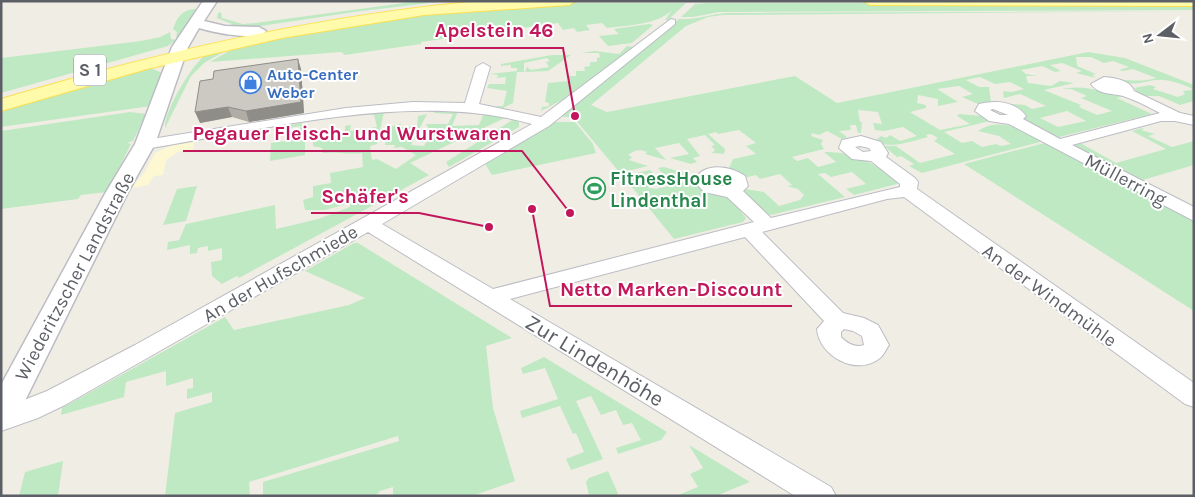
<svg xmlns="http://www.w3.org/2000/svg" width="1195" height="497" viewBox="0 0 1195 497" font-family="Karla,sans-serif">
  <rect width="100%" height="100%" fill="#f0eee4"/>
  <g fill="#bfe9c3" fill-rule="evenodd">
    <path d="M419,1H446L354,12L247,28H230L232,24L217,18L218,13L221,12L222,18L243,24L255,23Z"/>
    <path d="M550,3H686L668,20H665L672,10C657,25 629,25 607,28L602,23L586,25L590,30L577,32L574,28L563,30L558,23L421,42V44L345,55L341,52L210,62L234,48L382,17Z"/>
    <path d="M708,3H1159L1194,4V10L719,12L693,17H681L695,4Z"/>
    <path d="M198,9L179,38H176L177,32L173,29C178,16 182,9 198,9Z"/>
    <path d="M1194,11L723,15L708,17L686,26L591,105L607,112L795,76L837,103L1088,52L1125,58L1194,85V101L1180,105L1159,96H1141L1134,88L1150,85L1156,87L1153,89L1178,97L1185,94L1183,91L1192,90L1191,88C1182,84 1173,81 1164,80C1149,78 1135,89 1120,80C1133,80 1143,82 1156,78L1133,69L1123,71L1119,70L1129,67L1113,61L1104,63L1091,57H1076L1077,66L1096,74L1092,75L1096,78L1076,73L1082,71L1062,63L1050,65L1061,71L1055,72L1042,66L1021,70L1026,74L1037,76H1026L1028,83L1051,86L1060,81L1074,83L1044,90L1081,105L1079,107L1097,115L1112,111L1081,98L1087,96L1071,89H1062C1087,84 1100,92 1124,96L1117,98L1152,114L1059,137L1024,122L1023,114L1011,106V104L1025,105L1032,109L1046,106L1020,94L1004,98L1003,91L1012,92L1024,89L1010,82L995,84L980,77L966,80L979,87H989L991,102L978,104L962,97L973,94L959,86L937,89L958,102L938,106V99L918,95L917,103L926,105V108L910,112L940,130L970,124L957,116L959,114L983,116L994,120L944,132L962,143L972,141L982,147L996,144L1001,146L1011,144L999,136L978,131C999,116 1024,130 1044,141L922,173L909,166L914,164L901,156L897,157L884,146H896L920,163L955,154L934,141L938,138L931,134L926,135L928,137C911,141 891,150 875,141L881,136L886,138L890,135L900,141L917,136L903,127L884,131L875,130L873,123L882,124L878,112L858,110L860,122H862L861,133H858L856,125H850L851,130L839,131L847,137L842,139L827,131L819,135L812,133L811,136L823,140L821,144L824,149L792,157L797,161L808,158L818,167L836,162L824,152C856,152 872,162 897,181V184L854,195L846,189L866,184L852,172L831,177L825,173L818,174L845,197L771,215L763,212L745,193V189L764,192L779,206L800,200L804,195L798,189L787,186L792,185L780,174L760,179L756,175L744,178L729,168L733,159L756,154L746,146L756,143L739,130L718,134L716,132L708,134L725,149L724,154L712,153L715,150L711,146L715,145L705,135L687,139L700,156L693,158L697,162L691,164L670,158L689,154L679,143L655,148L666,160L645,154L647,152C639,149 635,150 628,155L632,157L629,160L648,166L620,173L574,118L559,116L679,19C696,20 711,14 728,13ZM1067,111L1086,121L1058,127L1040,118Z"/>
    <path d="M649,24L653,25L632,43L608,46L599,36L619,34L614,29Z"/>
    <path d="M170,32L171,39L176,40L168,46L1,93V58L141,41L160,37Z"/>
    <path d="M627,46L634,47L568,99H564L541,111L542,107L549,106V103L545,102L548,83L569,81V76H576V71H585L584,67L590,66V62H597V58L600,57L599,53H581L595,51L619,54Z"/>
    <path d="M227,50L204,63L191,76L165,128C163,113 193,62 207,54C213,52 221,51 227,50Z"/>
    <path d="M552,55H571L548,71L525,72L527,67L531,70L549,67L546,62L550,61L547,58L524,63V72H517L513,103L503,108L492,106H503L507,91L487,88L489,84H505L506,77L497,78L498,75L490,74L517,71V68H511V65L501,66V64Z"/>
    <path d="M135,69H153L162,73L151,106L1,127V108Z"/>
    <path d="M435,111H458L452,126L479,125L484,113L507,117L410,163L429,175L239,278L237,276L222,284L212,276L211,262L222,260V248L208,251V246L198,248L197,253L190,254V245L167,250L168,242L179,240L186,224L275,205L276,229L318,219L350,207V203L325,210H305L303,200L313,197V186L331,183L330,173L363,167L362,153C347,155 337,151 323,153L322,148L313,146V140L345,134V126L351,125L350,131L377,127L374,115L366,114L384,112L377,144L370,146L372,160L377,159L396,169L416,155L402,147L394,148L395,145H385L388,127L401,124V127L417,126L418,116L427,114L411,145L424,146L431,133L426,124H448L453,114L434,113Z"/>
    <path d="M130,112L146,114L133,141L127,143L131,144L107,192L81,195L78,199L1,209V131Z"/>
    <path d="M514,119L519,122V127L449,167L446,162Z"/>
    <path d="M554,122H575L593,144L596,153L492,175L484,162Z"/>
    <path d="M301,123L305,126V155L270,161L271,143L300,139V126L277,130L275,128Z"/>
    <path d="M1142,128L1144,129L1141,130L1155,134L1148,136L1172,147L1194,141V165L1136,182L1075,147L1077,142L1082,144L1116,163L1166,149L1132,131Z"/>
    <path d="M1048,142L1194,222V311L964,164Z"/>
    <path d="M664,167L692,175L689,179L671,183L658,168Z"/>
    <path d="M650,170L653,173L641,176L649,188L656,189L693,180L729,197L746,218L743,222L674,239L623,176Z"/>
    <path d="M197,186L186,221L163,225L177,189Z"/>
    <path d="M354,243H358L512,338L486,346L493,408L515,481L472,496H393V487L380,491L375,496H263V482L399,441L398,436L249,482L250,496H165L175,413L212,402V392L187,399V389L193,388V378L166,386V371L126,382L124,397L61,415L62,408L225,317L234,330L349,305L365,298L305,271Z"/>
    <path d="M544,357L667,432L661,440L618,454L616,448L641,440L632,423L623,425L616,410L601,415L591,396L576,401L603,459L571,470L566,459L584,452L576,433L573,434L560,406L522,418L520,411L558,399L545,368L523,374L521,368Z"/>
    <path d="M689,445L750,482L716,496H676L698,487L690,474L703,468Z"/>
    <path d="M63,461L58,496H19L25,472Z"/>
    <path d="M608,471L619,496H589L586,482L589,478Z"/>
  </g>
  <path fill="#fdf8d2" d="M194,141L193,150L178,152L166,160L163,175L154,176L148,185L131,188L145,172L155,153L170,146Z"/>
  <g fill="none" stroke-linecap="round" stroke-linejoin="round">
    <defs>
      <g id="minor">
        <path d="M671,19L675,20V24L549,126L382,224L493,289L754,222L727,197L704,192L694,181C703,161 731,166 745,176L748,186L743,191L771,218L900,187V184L871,161L852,159L839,148L842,140L861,136L881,142L888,153L886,157L915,178L918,182L917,189L1194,383V407L1185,404L904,197L887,199L762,232L843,313L864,318L878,325L889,345C886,349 884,355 880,358C857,377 819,356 817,329L824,321L745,237L510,299L831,487L836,496H795L368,232L65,405L38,418L1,431V409L47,391L135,345L532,124C414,90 264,130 145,149L137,144L139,141L346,108L413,102L465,103L476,67L483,63L490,67L479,104L541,117ZM860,146L869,148L871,151L863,152L855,147ZM718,178L727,179L730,184L721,186L712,181ZM844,329L853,331L862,336L864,345C855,348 848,344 841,337V332Z"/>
        <path d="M1104,77C1115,78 1130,80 1134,91L1180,113L1194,116V125L1175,121H1161L1072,145L1194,207V221L1009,124L989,121L975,111L979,104C995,100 1015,101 1026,116L1023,119L1060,139L1160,113C1149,107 1135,100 1123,96C1111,93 1099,95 1091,84ZM993,109L1008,115H1000L990,110Z"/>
      </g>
      <path id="tertiary" d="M203,1H217L204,21L225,26L259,27L266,31C258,42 212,32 199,28L188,47L155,144L128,192L13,425L1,429V385L106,192L135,144L172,47Z"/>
      <g id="primary">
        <path d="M480,1H576L569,5L424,15L282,38L147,69L1,111V99C158,52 316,16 480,1Z"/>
        <path d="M863,1H1194V6L870,5Z"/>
      </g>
    </defs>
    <use href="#minor" stroke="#bcbdc4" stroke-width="2"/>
    <use href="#tertiary" stroke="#bcbdc4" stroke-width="3"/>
    <use href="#primary" stroke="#fcdf51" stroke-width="2"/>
    <use href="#minor" fill="#fff" fill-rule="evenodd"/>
    <use href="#tertiary" fill="#fff" fill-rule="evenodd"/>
    <use href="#primary" fill="#fffbaa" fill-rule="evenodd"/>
  </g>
  <path fill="#afada6" d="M301,69L304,113L249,122L232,117L200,123L213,79Z"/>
  <g fill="#8e8d87">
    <path d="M298,59L301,69L304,113L249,122L246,111Z"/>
    <path d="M228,107L232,117L200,123L195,112Z"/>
  </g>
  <path fill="#cbc9c1" stroke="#8e8d87" d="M298,59L301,102L246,111L228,107L195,112L200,81L213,79L214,71Z"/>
  <defs>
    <symbol id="shop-ring" viewBox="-11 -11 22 22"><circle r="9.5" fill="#fff" stroke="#3f7fe0" stroke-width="1.5"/><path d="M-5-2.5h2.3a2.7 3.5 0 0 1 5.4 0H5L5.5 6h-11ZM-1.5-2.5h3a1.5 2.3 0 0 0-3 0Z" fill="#3f7fe0"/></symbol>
    <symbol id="stadium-ring" viewBox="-11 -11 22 22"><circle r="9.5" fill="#fff" stroke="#2e9e5b" stroke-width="1.5"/><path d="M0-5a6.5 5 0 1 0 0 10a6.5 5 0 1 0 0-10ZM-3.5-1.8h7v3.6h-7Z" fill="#2e9e5b"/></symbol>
  </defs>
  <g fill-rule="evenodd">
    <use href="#shop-ring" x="238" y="70" width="25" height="25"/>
    <use href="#stadium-ring" x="582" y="176" width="25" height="25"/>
  </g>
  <g text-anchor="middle" stroke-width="4" stroke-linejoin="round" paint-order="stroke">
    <g font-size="16" font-weight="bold" fill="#366cbe" stroke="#fff" text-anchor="start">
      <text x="267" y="80">Auto-Center<tspan x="267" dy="18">Weber</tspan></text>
    </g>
    <rect fill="#fff" stroke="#8d8f94" stroke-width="1" x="74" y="54.5" width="32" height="31" rx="4"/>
    <g font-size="18" font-weight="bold" fill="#5c5f66">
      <text x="90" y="76">S 1</text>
    </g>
    <g font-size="19" font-weight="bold" fill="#27864d" stroke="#fff" text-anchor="start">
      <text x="610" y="185">FitnessHouse<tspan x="610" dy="22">Lindenthal</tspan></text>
    </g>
    <g font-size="19" fill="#5c5f66" stroke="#fff">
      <text transform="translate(1126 179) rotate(28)" y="7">Müllerring</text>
      <text transform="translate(280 273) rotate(-30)" y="7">An der Hufschmiede</text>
      <text transform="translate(74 276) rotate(-62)" y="7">Wiederitzscher Landstraße</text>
      <text transform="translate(1050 295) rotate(36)" y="7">An der Windmühle</text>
    </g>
    <g font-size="22" fill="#5c5f66" stroke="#fff">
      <text transform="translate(595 360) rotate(31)" y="8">Zur Lindenhöhe</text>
    </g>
  </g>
  <path fill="none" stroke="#c2185b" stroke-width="2" d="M575 116L563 48H425M570 213L522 151H183M489 227L419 213H311M532 209L550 306H792"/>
  <g fill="#c2185b" stroke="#fff" stroke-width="2">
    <circle cx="575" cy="116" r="5"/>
    <circle cx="570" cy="213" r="5"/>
    <circle cx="489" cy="227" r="5"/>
    <circle cx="532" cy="209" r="5"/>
  </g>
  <g font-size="20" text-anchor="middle" font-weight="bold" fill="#c2185b" stroke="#fff" stroke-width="4" stroke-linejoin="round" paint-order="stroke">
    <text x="494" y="37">Apelstein 46</text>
    <text x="352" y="140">Pegauer Fleisch- und Wurstwaren</text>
    <text x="365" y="203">Schäfer's</text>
    <text x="671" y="296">Netto Marken-Discount</text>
  </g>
  <rect width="1195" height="497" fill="none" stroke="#5c5f66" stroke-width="5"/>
  <g transform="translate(1160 35) rotate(254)" stroke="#ffffff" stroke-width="4" paint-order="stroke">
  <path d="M0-4L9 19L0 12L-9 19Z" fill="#5c5f66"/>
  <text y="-8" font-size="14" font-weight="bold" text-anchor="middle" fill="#5c5f66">N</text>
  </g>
</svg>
